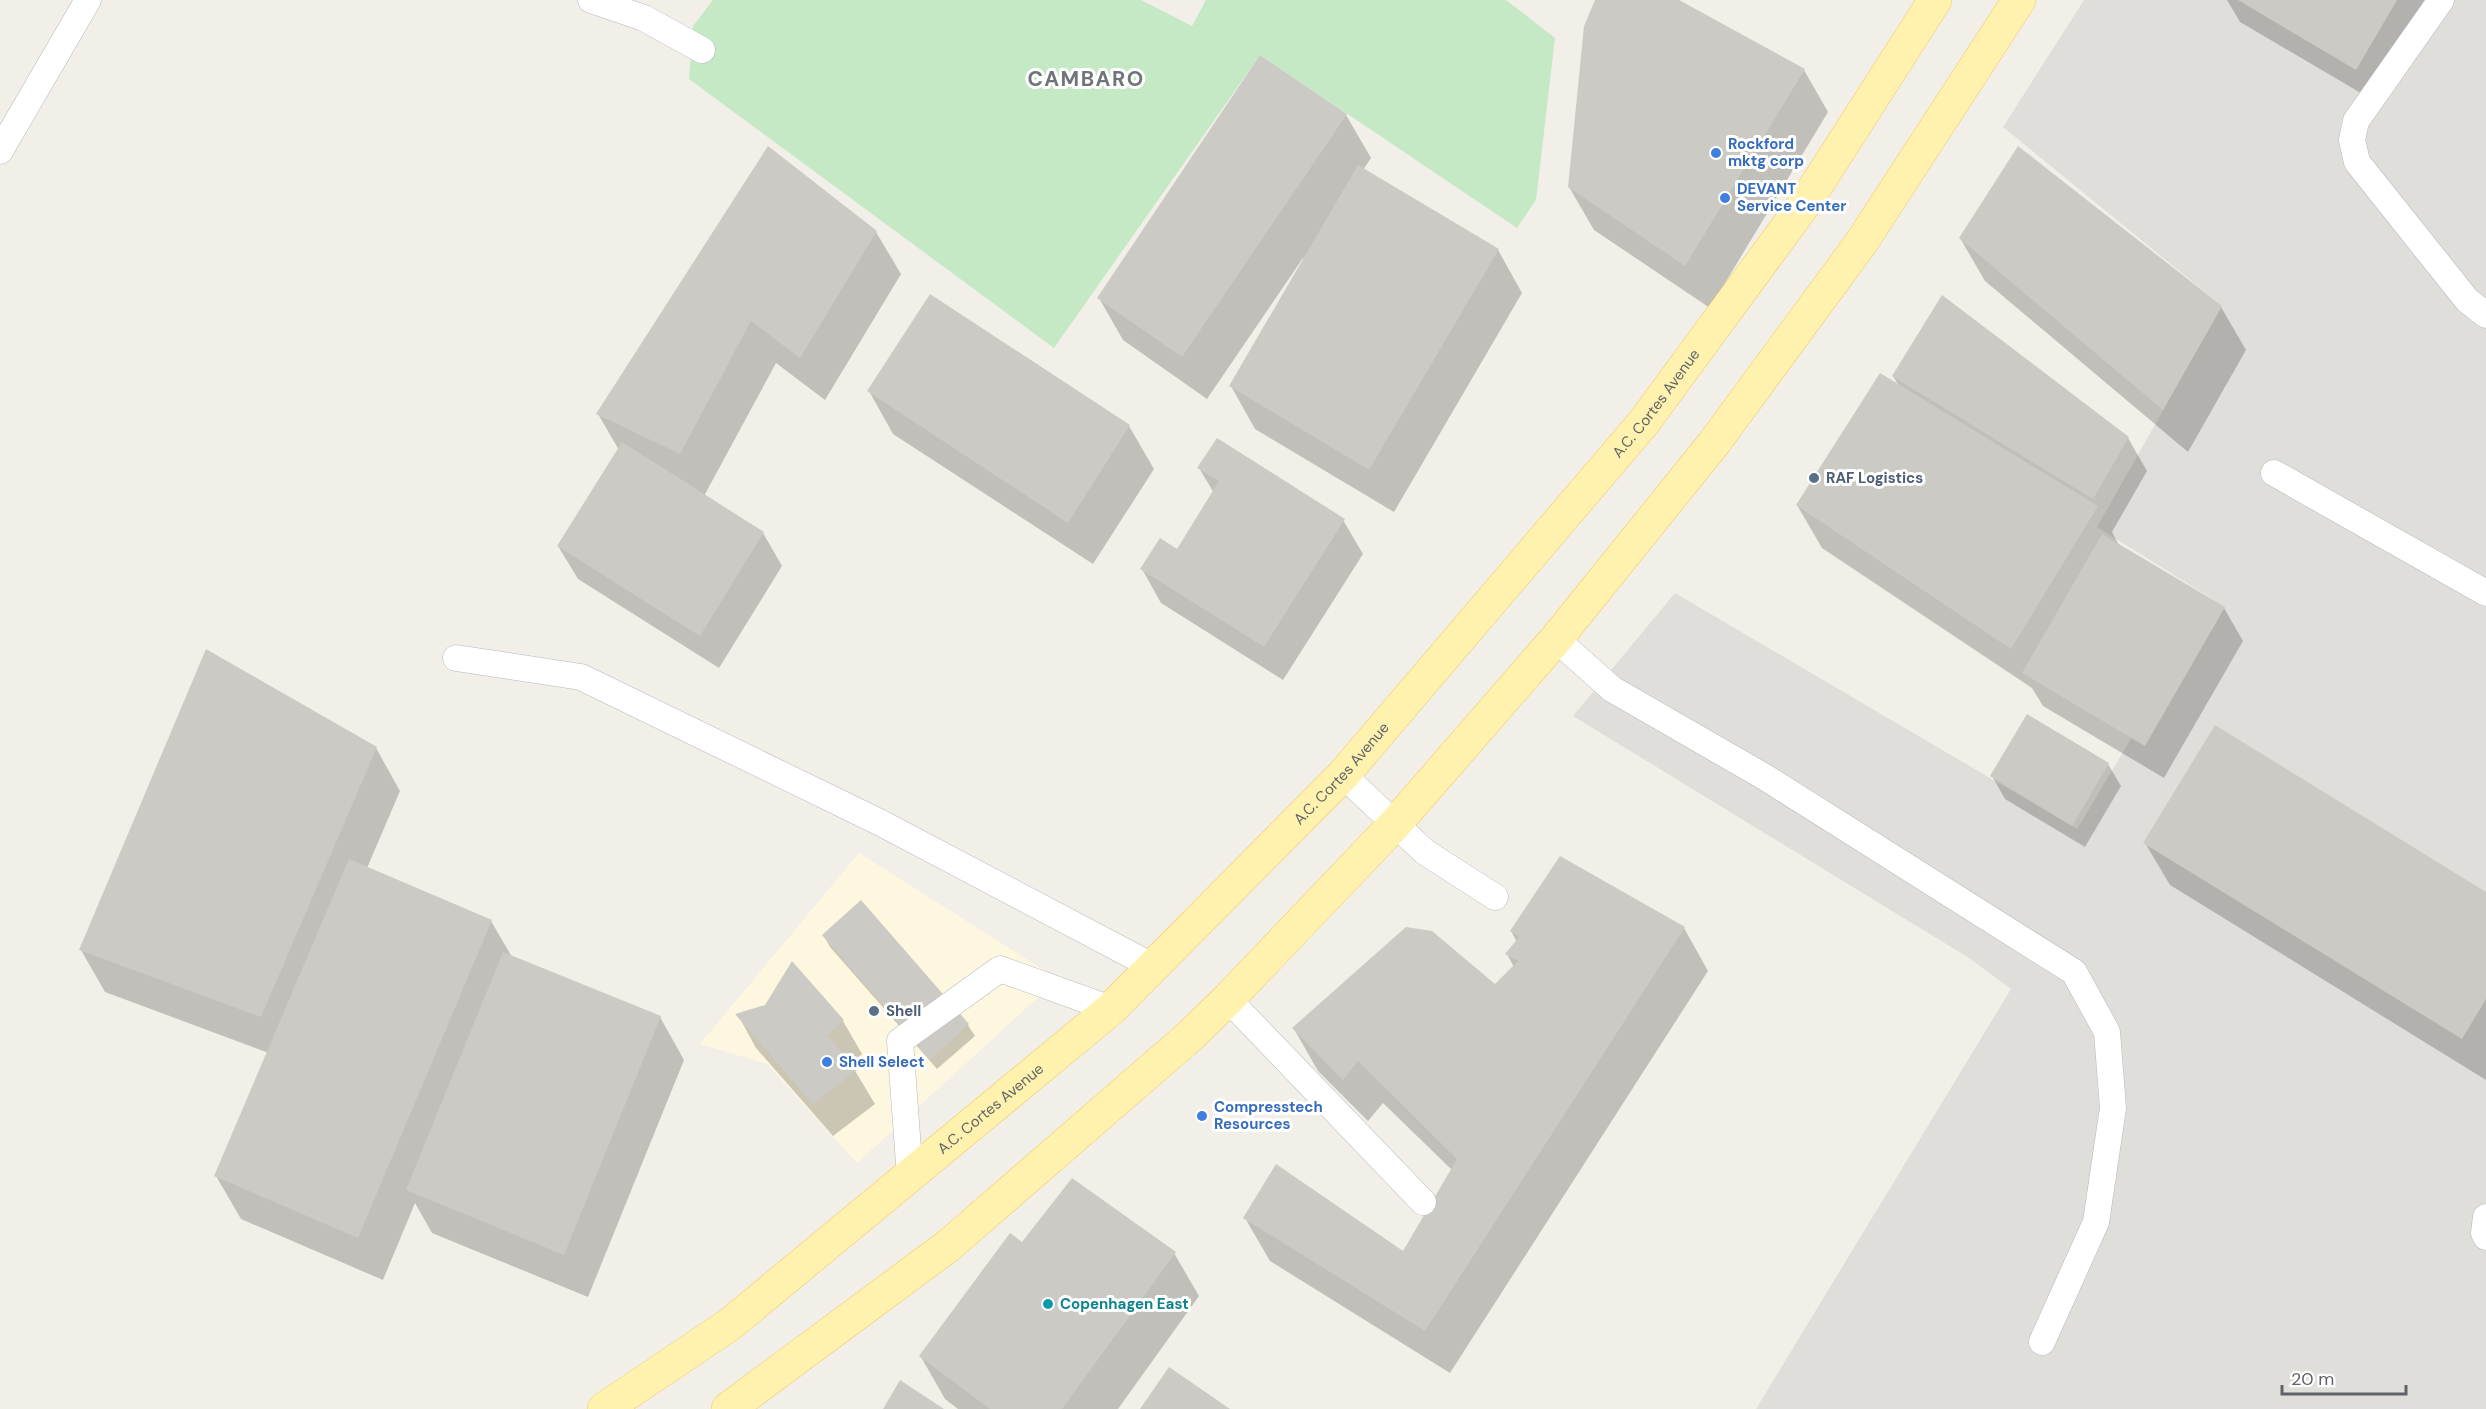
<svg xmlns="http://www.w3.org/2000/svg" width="2486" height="1409" viewBox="0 0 2486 1409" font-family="'DM Sans',sans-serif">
  <rect width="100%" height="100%" fill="#f1efe8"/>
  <path fill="#fef7e0" d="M859,853L1058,979L857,1163L767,1064L700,1044Z"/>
  <path fill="#e0deda" d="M2084,0H2486V1409H1756L2011,989L1969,958L1573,716L1675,593L2077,829L2214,600L2097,527L2222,306L2003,127Z"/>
  <path fill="#c5e8c5" d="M713,0H1141L1192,26L1206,0H1506L1555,38L1536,200L1517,228L1260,55L1054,348L689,79L693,26Z"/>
  <g fill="#0003">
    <path d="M1597,0H1676L1804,70L1828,112L1710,308L1594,230L1569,187Z"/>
    <path d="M2227,0H2436L2376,102L2240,22Z"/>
    <path d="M1346,115L1371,158L1363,170L1498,250L1522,293L1394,512L1255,429L1231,386L1305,260L1303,258L1207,399L1123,340L1099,298Z"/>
    <path d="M876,232L901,274L825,400L776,363L704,496L763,533L782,566L719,668L578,579L558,546L619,450L598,414Z"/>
    <path d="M1960,238L2221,307L2246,350L2188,452L1985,281Z"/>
    <path d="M1893,376L2128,438L2147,471L2112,532L2120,547L2224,608L2243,641L2164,778L2043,706L2032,688L1822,548L1797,505L1899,386Z"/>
    <path d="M869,391L1129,426L1154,469L1093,564L893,434Z"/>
    <path d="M1199,468L1343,520L1363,554L1283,680L1161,603L1142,569L1177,551L1214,493Z"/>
    <path d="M376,748L400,791L367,868L491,921L512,957L660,1017L684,1060L588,1297L432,1233L415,1203L383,1280L241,1219L216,1176L269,1053L105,992L81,950Z"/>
    <path d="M2108,764L2121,786L2085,847L2005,799L1992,776Z"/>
    <path d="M2145,843L2486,894V1080L2170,885Z"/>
    <path d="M861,902L968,1025L975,1036L937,1069L830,947L824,936Z"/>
    <path d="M1684,928L1708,971L1450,1373L1270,1261L1245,1218L1404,1253L1452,1170L1383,1103L1368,1121L1318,1071L1294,1029L1495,986L1514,967L1507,954L1517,942L1511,931Z"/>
    <path d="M792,964L843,1021L862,1054L851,1064L875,1104L833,1136L756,1048L738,1015L766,1006Z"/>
    <path d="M1022,1244L1174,1253L1199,1296L1118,1409H958L945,1399L921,1357Z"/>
  </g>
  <g fill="#cccac5">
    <path d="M1595,0H1679L1805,69L1685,266L1568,187L1584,26Z"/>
    <path d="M2238,0H2397L2356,70Z"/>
    <path d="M1260,55L1347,114L1182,357L1097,298Z"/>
    <path d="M768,146L877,231L800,358L751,321L680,454L596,414Z"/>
    <path d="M2018,146L2222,306L2163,410L1959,238Z"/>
    <path d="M1358,165L1499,249L1369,470L1229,386Z"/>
    <path d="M930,294L1130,425L1068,523L867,391Z"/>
    <path d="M1942,295L2129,437L2093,499L1892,376Z"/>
    <path d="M1880,373L2098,506L2011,649L1796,505Z"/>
    <path d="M1217,438L1345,519L1264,647L1140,569L1160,538L1177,549L1219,481L1197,468Z"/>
    <path d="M622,442L764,532L700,636L557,546Z"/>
    <path d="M2102,534L2225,607L2145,746L2022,673Z"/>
    <path d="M206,649L377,747L261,1017L79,950Z"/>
    <path d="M2027,714L2109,763L2072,826L1990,776Z"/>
    <path d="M2215,725L2486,892V999L2462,1039L2143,843Z"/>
    <path d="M1560,856L1685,927L1425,1331L1243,1218L1276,1164L1403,1251L1457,1159L1358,1061L1343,1080L1292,1028L1406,927L1432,931L1495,984L1518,961L1505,954L1519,937L1510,931Z"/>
    <path d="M349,859L492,920L358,1238L214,1176Z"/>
    <path d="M861,900L969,1024L930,1060L822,935Z"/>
    <path d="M503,952L661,1016L564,1255L406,1190Z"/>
    <path d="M792,961L844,1020L827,1035L857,1070L813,1104L735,1014L765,1005Z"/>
    <path d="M1072,1178L1176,1252L1062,1409H990L919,1356L1010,1233L1022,1242Z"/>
    <path d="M1169,1367L1230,1409H1140Z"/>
    <path d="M900,1380L944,1409H883Z"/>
  </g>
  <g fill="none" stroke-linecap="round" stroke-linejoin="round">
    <defs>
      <g id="lane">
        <path d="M591,0L644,18L702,50"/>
        <path d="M2441,0L2356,121L2352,140L2357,162L2467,300L2486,315"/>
        <path d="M0,151L88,0"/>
        <path d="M2274,473L2486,593"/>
        <path d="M1556,639L1612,689L1763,776L2074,972L2107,1032L2113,1108L2096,1222L2042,1342"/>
        <path d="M456,658L581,677L881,823L1154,967"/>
        <path d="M1343,775L1425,852L1495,897"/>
        <path d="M1228,999L1423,1202"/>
        <path d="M910,1177L900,1041L1000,969L1111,1009"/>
        <path d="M2486,1217L2484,1233L2486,1237"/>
      </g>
      <g id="primary">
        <path id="s1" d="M604,1409L729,1325L1111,1009L1343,775L1644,422L1805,203L1935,0"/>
        <path d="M728,1409L948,1246L1190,1036L1228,999L1395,824L1556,639L1714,443L1861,243L2019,0"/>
      </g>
    </defs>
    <use href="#lane" stroke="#b5b8bc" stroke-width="27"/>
    <use href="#primary" stroke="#f2c960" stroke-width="34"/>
    <use href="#lane" stroke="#fff" stroke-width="26"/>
    <use href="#primary" stroke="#fff2af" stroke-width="33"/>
  </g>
  <g fill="#3f7fe0" stroke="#fff" stroke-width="2">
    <circle cx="1716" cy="153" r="6"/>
    <circle cx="1725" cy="198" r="6"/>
    <circle cx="827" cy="1062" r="6"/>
    <circle cx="1202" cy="1116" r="6"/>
  </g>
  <g fill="#5c6f8a" stroke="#fff" stroke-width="2">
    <circle cx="1814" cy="478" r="6"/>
    <circle cx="874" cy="1011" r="6"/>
  </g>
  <circle fill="#0f9aa8" stroke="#fff" stroke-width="2" cx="1048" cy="1304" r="6"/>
  <g text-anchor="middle" stroke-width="6" stroke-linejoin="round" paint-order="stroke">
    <g font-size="15" font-weight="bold" fill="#366cbe" stroke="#fff" text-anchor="start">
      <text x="1728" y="149">Rockford<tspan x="1728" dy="17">mktg corp</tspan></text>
      <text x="1737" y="194">DEVANT<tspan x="1737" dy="17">Service Center</tspan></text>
      <text x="839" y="1067">Shell Select</text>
      <text x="1214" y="1112">Compresstech<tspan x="1214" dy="17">Resources</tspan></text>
    </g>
    <g font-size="15" fill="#5f6368" stroke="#fff">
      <text dy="5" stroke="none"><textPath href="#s1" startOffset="1462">A.C. Cortes Avenue</textPath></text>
      <text dy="5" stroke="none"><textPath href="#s1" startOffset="976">A.C. Cortes Avenue</textPath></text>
      <text dy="5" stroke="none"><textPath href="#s1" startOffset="490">A.C. Cortes Avenue</textPath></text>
    </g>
    <g font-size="15" font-weight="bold" fill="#4e5e75" stroke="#fff" text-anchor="start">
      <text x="1826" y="483">RAF Logistics</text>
      <text x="886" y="1016">Shell</text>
    </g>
    <g font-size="15" font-weight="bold" fill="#0d838f" stroke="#fff" text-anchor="start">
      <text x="1060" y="1309">Copenhagen East</text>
    </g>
    <g font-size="21" font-weight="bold" letter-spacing="1.5" fill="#70757a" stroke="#fff">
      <text x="1086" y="86">CAMBARO</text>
    </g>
  </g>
  <path d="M2282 1385v9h124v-9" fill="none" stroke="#5f6368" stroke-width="3"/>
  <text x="2291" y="1385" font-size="18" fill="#5f6368" stroke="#ffffff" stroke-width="4.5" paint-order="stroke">20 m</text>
</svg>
